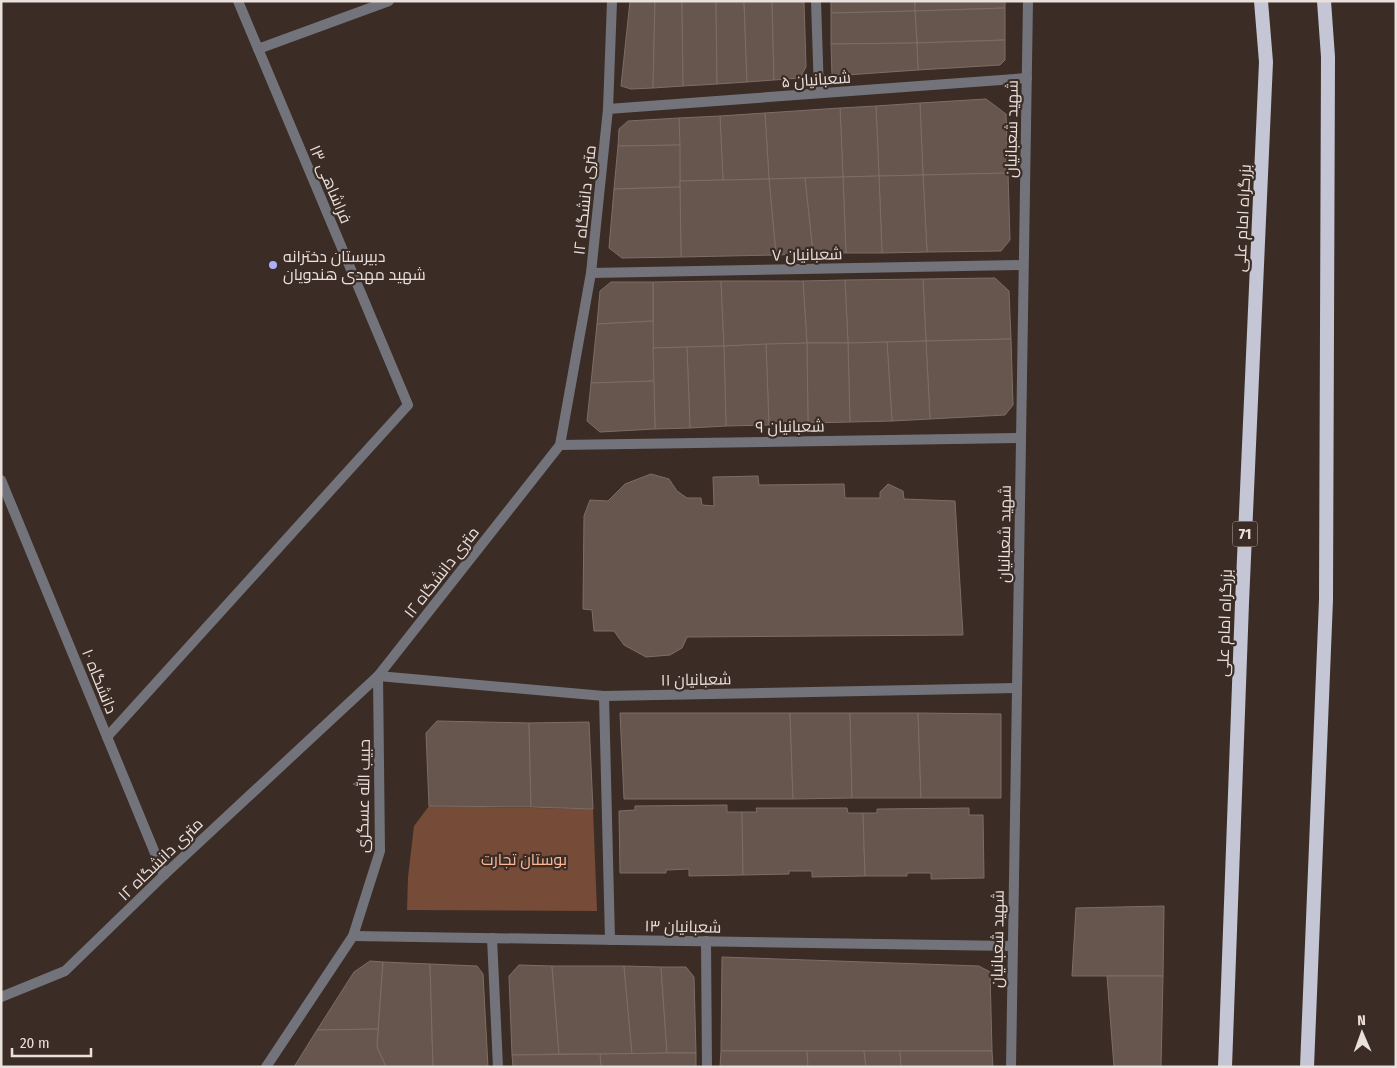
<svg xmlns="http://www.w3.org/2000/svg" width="1397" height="1068" viewBox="0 0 1397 1068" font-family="'Fira Sans Condensed',Cairo,sans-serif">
  <rect width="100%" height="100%" fill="#3b2d26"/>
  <path fill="#764b37" d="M429,806L593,809L597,911L407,910L408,877L414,826Z"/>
  <g fill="#66564e" stroke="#7e6d66">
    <path d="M630,1H655L653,88L631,89L621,86Z"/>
    <path d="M655,1H682L683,86L653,88Z"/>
    <path d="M682,1H716L717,84L683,86Z"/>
    <path d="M716,1H744L747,82L717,84Z"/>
    <path d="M744,1H772L774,80L747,82Z"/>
    <path d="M772,1H804L806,67L800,78L774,80Z"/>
    <path d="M831,1H915V11L831,13Z"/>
    <path d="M915,1H1005V8L915,11Z"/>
    <path d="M1005,8V40L917,43L915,11Z"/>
    <path d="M915,11L917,43L831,44V13Z"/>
    <path d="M1005,40V60L1000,65L918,70L917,43Z"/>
    <path d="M917,43L918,70L832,76L831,44Z"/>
    <path d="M986,99L1006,114L1008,173L923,175L920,103Z"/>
    <path d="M920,103L923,175L879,176L876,106Z"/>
    <path d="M876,106L879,176L843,177L840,108Z"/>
    <path d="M840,108L843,177L769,179L765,113Z"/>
    <path d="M765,113L769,179L723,180L720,116Z"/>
    <path d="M720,116L723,180L680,181L679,118Z"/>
    <path d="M679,118L680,145L618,146L619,129L628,121Z"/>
    <path d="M680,145V187L614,189L618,146Z"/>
    <path d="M1008,173L1010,240L1001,251L927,252L923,175Z"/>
    <path d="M923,175L927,252L882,253L879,176Z"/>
    <path d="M879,176L882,253H846L843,177Z"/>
    <path d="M843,177L846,253L813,254L805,178Z"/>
    <path d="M805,178L813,254L776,255L769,179Z"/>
    <path d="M769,179L776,255L681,257L680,181Z"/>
    <path d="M680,187L681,257L622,258L609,248L614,189Z"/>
    <path d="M995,278L1009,291L1011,339L926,341L923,279Z"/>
    <path d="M923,279L926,341L848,343L845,280Z"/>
    <path d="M845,280L848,343H807L803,281Z"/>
    <path d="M721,281L724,346L653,348V282Z"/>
    <path d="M721,281H803L807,343L724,346Z"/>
    <path d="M611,282H653V321L597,324L600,291Z"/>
    <path d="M653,321L654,381L591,383L597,324Z"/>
    <path d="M1011,339L1013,405L1005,415L930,419L926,341Z"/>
    <path d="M926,341L930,419L892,421L887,342Z"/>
    <path d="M887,342L892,421L850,422L848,343Z"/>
    <path d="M807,343H848L850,422L808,423Z"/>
    <path d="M807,343L808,423L769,425L766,344Z"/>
    <path d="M766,344L769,425L726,426L724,346Z"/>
    <path d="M724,346L726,426L690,428L687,347Z"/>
    <path d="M687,347L690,428L655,429L653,348Z"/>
    <path d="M654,381L655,429L600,432L587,421L591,383Z"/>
    <path d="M651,474L669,479L677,491L687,498H701L702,505L714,506L713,477L758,476L759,485L844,484L845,498H880V492L888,484L903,491L904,499L955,501L963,635L687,637L682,648L670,655L646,657L624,645L614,631H594L592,610L583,609L584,516L590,500L608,501L625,484Z"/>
    <path d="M620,713H790L793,799H624Z"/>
    <path d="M790,713H850L852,798L793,799Z"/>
    <path d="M850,713H918L921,798H852Z"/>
    <path d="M918,713L1001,714V798H921Z"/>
    <path d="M437,721L529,723L531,807L429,806L426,733Z"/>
    <path d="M589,722L593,809L531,807L529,723Z"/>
    <path d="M727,805V812H742L743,875L689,876V869L666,870V873H620L619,811L635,810V806Z"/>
    <path d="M756,808H847L848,813H863L865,876L812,877V871H789V874L743,875L742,812H757Z"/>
    <path d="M969,808V815H983L984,878L931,879V873H907V876H865L863,813H877V809Z"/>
    <path d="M1164,906L1163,976H1072L1076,908Z"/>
    <path d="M722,957L979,966L990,972L992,1051H721Z"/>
    <path d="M370,961L383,962L378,1029L317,1030L354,972Z"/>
    <path d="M383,962L430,964L433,1067H386L377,1047Z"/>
    <path d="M430,964L477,966L483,974L488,1067H433Z"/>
    <path d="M519,965L552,966L559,1054L512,1055L509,976Z"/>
    <path d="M552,966H624L632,1054H559Z"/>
    <path d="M624,966L661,967L667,1053L632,1054Z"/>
    <path d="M661,967H686L694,977L696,1053H667Z"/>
    <path d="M1107,976H1163L1161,1067H1114Z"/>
    <path d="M378,1029L377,1047L386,1067H294L317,1030Z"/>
    <path d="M721,1051H807L808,1067H720Z"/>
    <path d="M807,1051H864L866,1067H808Z"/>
    <path d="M864,1051H900L901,1067H866Z"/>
    <path d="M900,1051H992L993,1067H901Z"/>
    <path d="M667,1053H696V1067H601L600,1054Z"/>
    <path d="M600,1054L601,1067H513L512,1055Z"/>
  </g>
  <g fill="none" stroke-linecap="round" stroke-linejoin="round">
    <g stroke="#73747b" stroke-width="10">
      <path d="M816,1L819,93"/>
      <path d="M258,49L389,1"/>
      <path d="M608,109L1027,78"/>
      <path d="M591,273L1023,265"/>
      <path d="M560,445L1021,438"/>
      <path d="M1,480L164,875"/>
      <path d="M378,676L604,696L1016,688"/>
      <path d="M604,696L610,940"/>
      <path d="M107,737L408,405L238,1"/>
      <path d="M353,936L1012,946"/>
      <path d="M492,938L498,1067"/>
      <path d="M706,941L707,1067"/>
      <path d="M1,997L65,971L164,875L378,676L560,445L591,273L608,109L612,1"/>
      <path d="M266,1067L353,936L380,851L378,676"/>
      <path d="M1011,1067L1028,1"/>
    </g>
    <g stroke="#c4c5d5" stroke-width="14">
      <path d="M1225,1067L1242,603L1266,62L1261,1"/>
      <path d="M1307,1067L1326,600L1328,57L1324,1"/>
    </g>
  </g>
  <circle fill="#acaffb" stroke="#3b2d26" stroke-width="2" cx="273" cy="265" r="5"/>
  <g text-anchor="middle" stroke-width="4.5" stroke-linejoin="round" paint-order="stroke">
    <rect fill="#3b2d26" stroke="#b6aaa5" stroke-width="1" x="1232.5" y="521.5" width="25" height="25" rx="4"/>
    <g font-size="15" font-weight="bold" fill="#eae0dc">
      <text x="1245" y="539">71</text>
    </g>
    <g font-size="16" fill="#eae0dc" stroke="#3b2d26">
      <text transform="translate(816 79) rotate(-4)" y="6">شعبانیان ۵</text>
      <text transform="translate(1011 129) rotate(-89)" y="6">شهید شعبانیان</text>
      <text transform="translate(331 184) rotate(67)" y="6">فراشاهی ۱۳</text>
      <text transform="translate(584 200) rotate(-84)" y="6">۱۲ متری دانشگاه</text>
      <text transform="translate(1242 218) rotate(-87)" y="6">بزرگراه امام علی</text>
      <text transform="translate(807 254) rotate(-1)" y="6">شعبانیان ۷</text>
      <text transform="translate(790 426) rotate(-1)" y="6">شعبانیان ۹</text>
      <text transform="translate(1004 534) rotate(-89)" y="6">شهید شعبانیان</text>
      <text transform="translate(441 572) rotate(-52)" y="6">۱۲ متری دانشگاه</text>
      <text transform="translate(1224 623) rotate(-88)" y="6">بزرگراه امام علی</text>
      <text transform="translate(696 679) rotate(-1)" y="6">شعبانیان ۱۱</text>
      <text transform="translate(100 681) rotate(68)" y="6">دانشگاه ۱۰</text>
      <text transform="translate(363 796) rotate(-89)" y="6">حبیب الله عسگری</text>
      <text transform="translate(160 859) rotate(-44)" y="6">۱۲ متری دانشگاه</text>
      <text transform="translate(683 926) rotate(1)" y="6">شعبانیان ۱۳</text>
      <text transform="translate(997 939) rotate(-89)" y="6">شهید شعبانیان</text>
    </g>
    <g font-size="16" fill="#eae0dc" stroke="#3b2d26" text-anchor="start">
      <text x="283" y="262">دبیرستان دخترانه<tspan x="283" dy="18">شهید مهدی هندویان</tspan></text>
    </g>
    <g font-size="16" fill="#ffb897" stroke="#3b2d26">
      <text x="524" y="865">بوستان تجارت</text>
    </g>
  </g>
  <rect width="1397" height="1068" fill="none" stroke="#eae0dc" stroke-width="5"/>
  <g transform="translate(1362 1033) rotate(358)" stroke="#3b2d26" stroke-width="4" paint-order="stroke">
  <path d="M0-4L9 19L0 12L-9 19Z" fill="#eae0dc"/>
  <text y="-8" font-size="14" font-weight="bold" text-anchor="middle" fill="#eae0dc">N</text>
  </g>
  <path d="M12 1048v8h79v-8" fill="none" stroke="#eae0dc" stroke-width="2.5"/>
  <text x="20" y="1048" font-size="15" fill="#eae0dc" stroke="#3b2d26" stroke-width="4" paint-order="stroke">20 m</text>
</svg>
